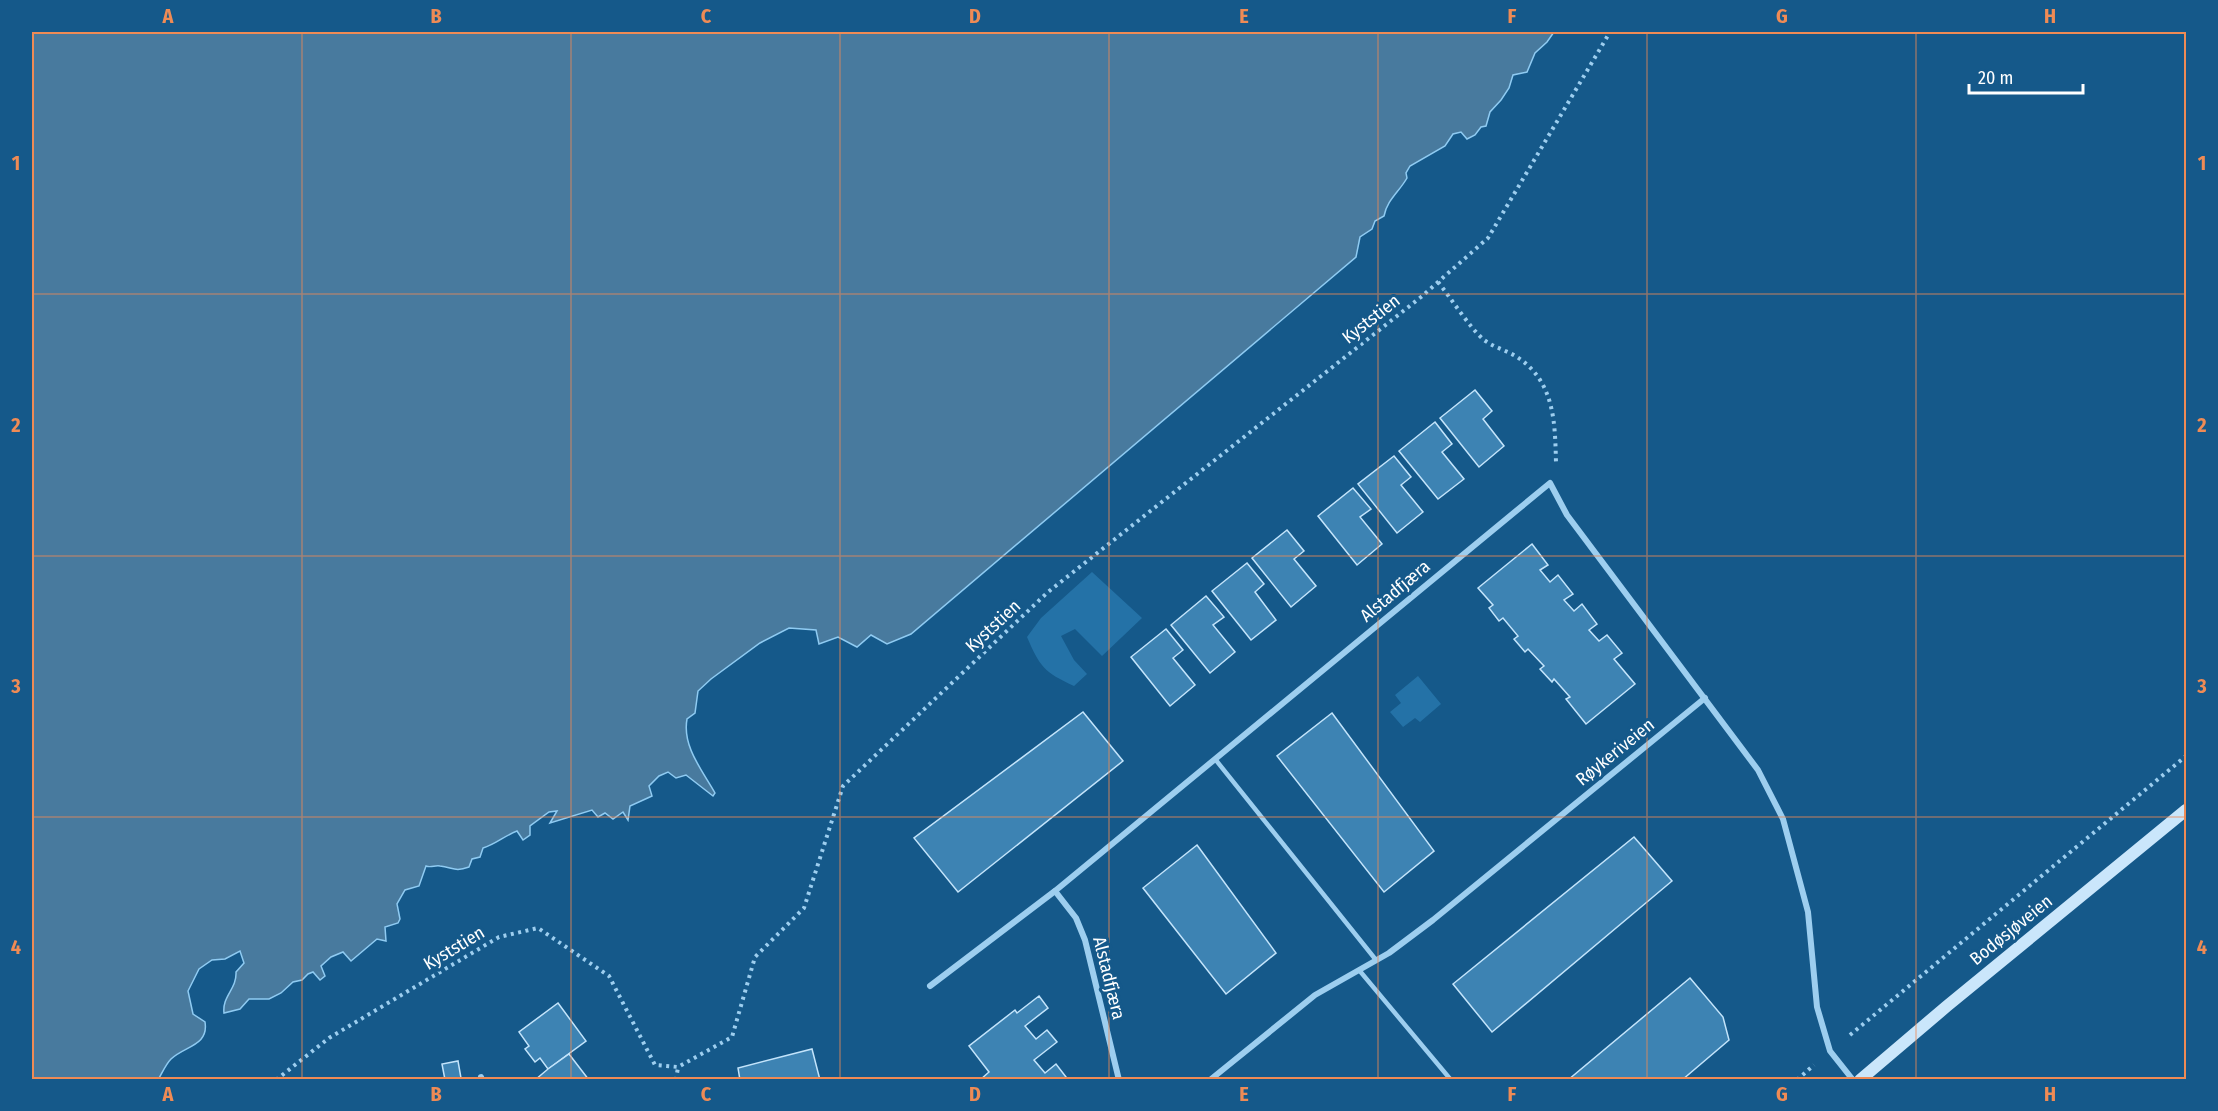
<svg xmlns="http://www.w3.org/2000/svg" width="2218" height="1111" viewBox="0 0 2218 1111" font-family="'Fira Sans Condensed',sans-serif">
  <rect width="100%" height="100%" fill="#15598a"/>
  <g fill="#2472a7">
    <path d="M1092,572L1142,618L1102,656L1075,629L1061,636L1074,660L1087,674L1074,686C1044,672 1040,667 1027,637L1041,618Z"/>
    <path d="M1418,676L1441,704L1420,722L1415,718L1403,727L1390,712L1401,703L1395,695Z"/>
  </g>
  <path fill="#487a9e" stroke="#8fcbf2" stroke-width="1.5" d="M32,32H1554L1547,42L1535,53L1527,72L1513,75L1509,88L1501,100L1490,112L1486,126L1481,127L1475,135L1467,139L1461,132L1453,134L1445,146L1410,166L1406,173L1407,178C1399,192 1387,200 1384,216L1375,221L1372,229L1360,237L1356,257L911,634L887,644L871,635L857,647L838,637L819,644L816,630L789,628L760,643L711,679L698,691L695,713L687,719C682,746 702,770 715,793L713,796L686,775L676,778L668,772L659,776L649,786L652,796L630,806L628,820L623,812L613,819L605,813L598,817L592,810L550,823L557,811L549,812L530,826V835L523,840L517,831C504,836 496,844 483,848L480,857L472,859L469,867C455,872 454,868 440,866C435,865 431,868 426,866L419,886L405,890L397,904L400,919L398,923L385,927L386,941L377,939L351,961L343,952L331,957L321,966L325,976L320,980L313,972L308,974L302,980L293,982L281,993L269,999H249L240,1009L224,1013C222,996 237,989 236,972L244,963L240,951L225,959L212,960L199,969L188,991L193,1014L205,1022C209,1046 184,1046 171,1059C166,1064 162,1073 158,1080L32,1079Z"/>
  <g fill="#3d83b3" stroke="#c3e4fb" stroke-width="1.5">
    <path d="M1475,390L1492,411L1483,419L1504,446L1479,467L1440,418Z"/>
    <path d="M1435,422L1452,444L1442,452L1464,479L1438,499L1399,451Z"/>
    <path d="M1394,456L1411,477L1401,485L1423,512L1397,533L1358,484Z"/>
    <path d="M1353,488L1371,509L1360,517L1382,544L1357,565L1318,516Z"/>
    <path d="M1287,530L1304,551L1294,559L1316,586L1291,607L1252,558Z"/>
    <path d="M1532,544L1548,565L1540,570L1550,582L1558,575L1573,594L1564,600L1574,611L1582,604L1597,624L1589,630L1599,641L1607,635L1622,653L1614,659L1635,684L1586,724L1566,699L1570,697L1554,679L1552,682L1540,669L1544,666L1528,649L1525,652L1514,639L1518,636L1503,618L1499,621L1489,608L1493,605L1478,588Z"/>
    <path d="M1247,563L1264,584L1255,592L1276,620L1251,640L1212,591Z"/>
    <path d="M1206,596L1224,617L1213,625L1235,652L1210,673L1171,625Z"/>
    <path d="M1166,629L1183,650L1173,658L1195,685L1170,706L1131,657Z"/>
    <path d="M1083,712L1123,761L958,892L914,838Z"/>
    <path d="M1332,713L1434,851L1384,892L1277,756Z"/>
    <path d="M1634,837L1672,881L1492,1032L1453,984Z"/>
    <path d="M1197,845L1276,953L1226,994L1143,888Z"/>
    <path d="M1690,978L1723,1017L1729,1040L1682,1080H1568Z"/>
    <path d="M1039,996L1048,1008L1025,1026L1036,1039L1047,1030L1057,1042L1034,1060L1045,1073L1056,1064L1066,1077L1063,1080H980L989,1072L969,1046L1015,1010L1017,1013Z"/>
    <path d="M558,1003L586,1041L548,1069L540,1058L535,1062L525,1049L529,1046L519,1032Z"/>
    <path d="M812,1049L820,1080H740L738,1068Z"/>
    <path d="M569,1054L589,1080H535L548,1069Z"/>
    <path d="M458,1061L461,1078L445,1080L442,1064Z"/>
  </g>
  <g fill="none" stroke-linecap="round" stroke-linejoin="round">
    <g stroke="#9dceef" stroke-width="4" stroke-dasharray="3 4.5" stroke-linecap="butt">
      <path d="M1438,282C1451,298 1469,327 1484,340C1495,348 1509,351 1520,359C1555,384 1555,424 1556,463"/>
      <path d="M1850,1035L2186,756"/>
      <path d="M276,1080L329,1038L499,937L538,928L609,976L655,1065L678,1067L732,1037L755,957L804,908L843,786L1048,592L1421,297L1488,238L1610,32"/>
      <path d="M676,1080L678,1067"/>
      <path d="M1797,1080L1814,1065"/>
    </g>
    <g stroke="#9dceef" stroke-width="4.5">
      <path d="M1215,759L1376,960"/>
      <path d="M1359,970L1451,1080"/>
    </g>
    <g stroke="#9dceef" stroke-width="6">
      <path d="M1055,891L1076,918L1085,940L1119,1080"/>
      <path d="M930,986L1055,891L1550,483L1567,515L1758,770L1783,819L1808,912L1817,1007L1830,1051L1853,1080"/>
      <path d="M481,1077L482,1080"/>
      <path d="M1210,1080L1315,995L1389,953L1433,920L1705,698"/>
    </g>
    <path stroke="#cae6fb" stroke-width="12" d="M1860,1080L1947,1006L2186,810"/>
  </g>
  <path fill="none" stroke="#ef8b55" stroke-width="1.5" stroke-opacity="0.55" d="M302,32V1080M571,32V1080M840,32V1080M1109,32V1080M1378,32V1080M1647,32V1080M1916,32V1080M32,294H2186M32,556H2186M32,817H2186"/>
  <g text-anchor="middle" stroke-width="6" stroke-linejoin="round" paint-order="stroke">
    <g font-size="18" fill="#fff" stroke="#15598a">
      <text transform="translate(1371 319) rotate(-38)" y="6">Kyststien</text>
      <text transform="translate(1395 591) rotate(-40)" y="6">Alstadfjæra</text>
      <text transform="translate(993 626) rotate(-43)" y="6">Kyststien</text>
      <text transform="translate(1615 752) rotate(-39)" y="6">Røykeriveien</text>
      <text transform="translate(2011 930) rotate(-39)" y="6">Bodøsjøveien</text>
      <text transform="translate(454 948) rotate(-31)" y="6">Kyststien</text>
      <text transform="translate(1109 978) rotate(76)" y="6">Alstadfjæra</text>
    </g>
  </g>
  <rect width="2218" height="1111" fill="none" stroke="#15598a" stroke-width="66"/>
  <path d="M1969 84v9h114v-9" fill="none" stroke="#ffffff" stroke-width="3"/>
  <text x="1978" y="84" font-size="18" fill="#ffffff" stroke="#15598a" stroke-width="4.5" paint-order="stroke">20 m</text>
  <rect x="33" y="33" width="2152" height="1045" fill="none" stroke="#ef8b55" stroke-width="2"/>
  <g font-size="20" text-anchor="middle" font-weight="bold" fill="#ef8b55">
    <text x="168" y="23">A</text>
    <text x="436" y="23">B</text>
    <text x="706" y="23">C</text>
    <text x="975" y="23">D</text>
    <text x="1244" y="23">E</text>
    <text x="1512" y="23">F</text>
    <text x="1782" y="23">G</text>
    <text x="2050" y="23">H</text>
    <text x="16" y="170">1</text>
    <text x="2202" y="170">1</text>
    <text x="16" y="432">2</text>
    <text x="2202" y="432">2</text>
    <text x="16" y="693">3</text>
    <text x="2202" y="693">3</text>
    <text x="16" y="954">4</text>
    <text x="2202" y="954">4</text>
    <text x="168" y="1101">A</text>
    <text x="436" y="1101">B</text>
    <text x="706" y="1101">C</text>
    <text x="975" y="1101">D</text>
    <text x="1244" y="1101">E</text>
    <text x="1512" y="1101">F</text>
    <text x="1782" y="1101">G</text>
    <text x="2050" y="1101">H</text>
  </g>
</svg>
